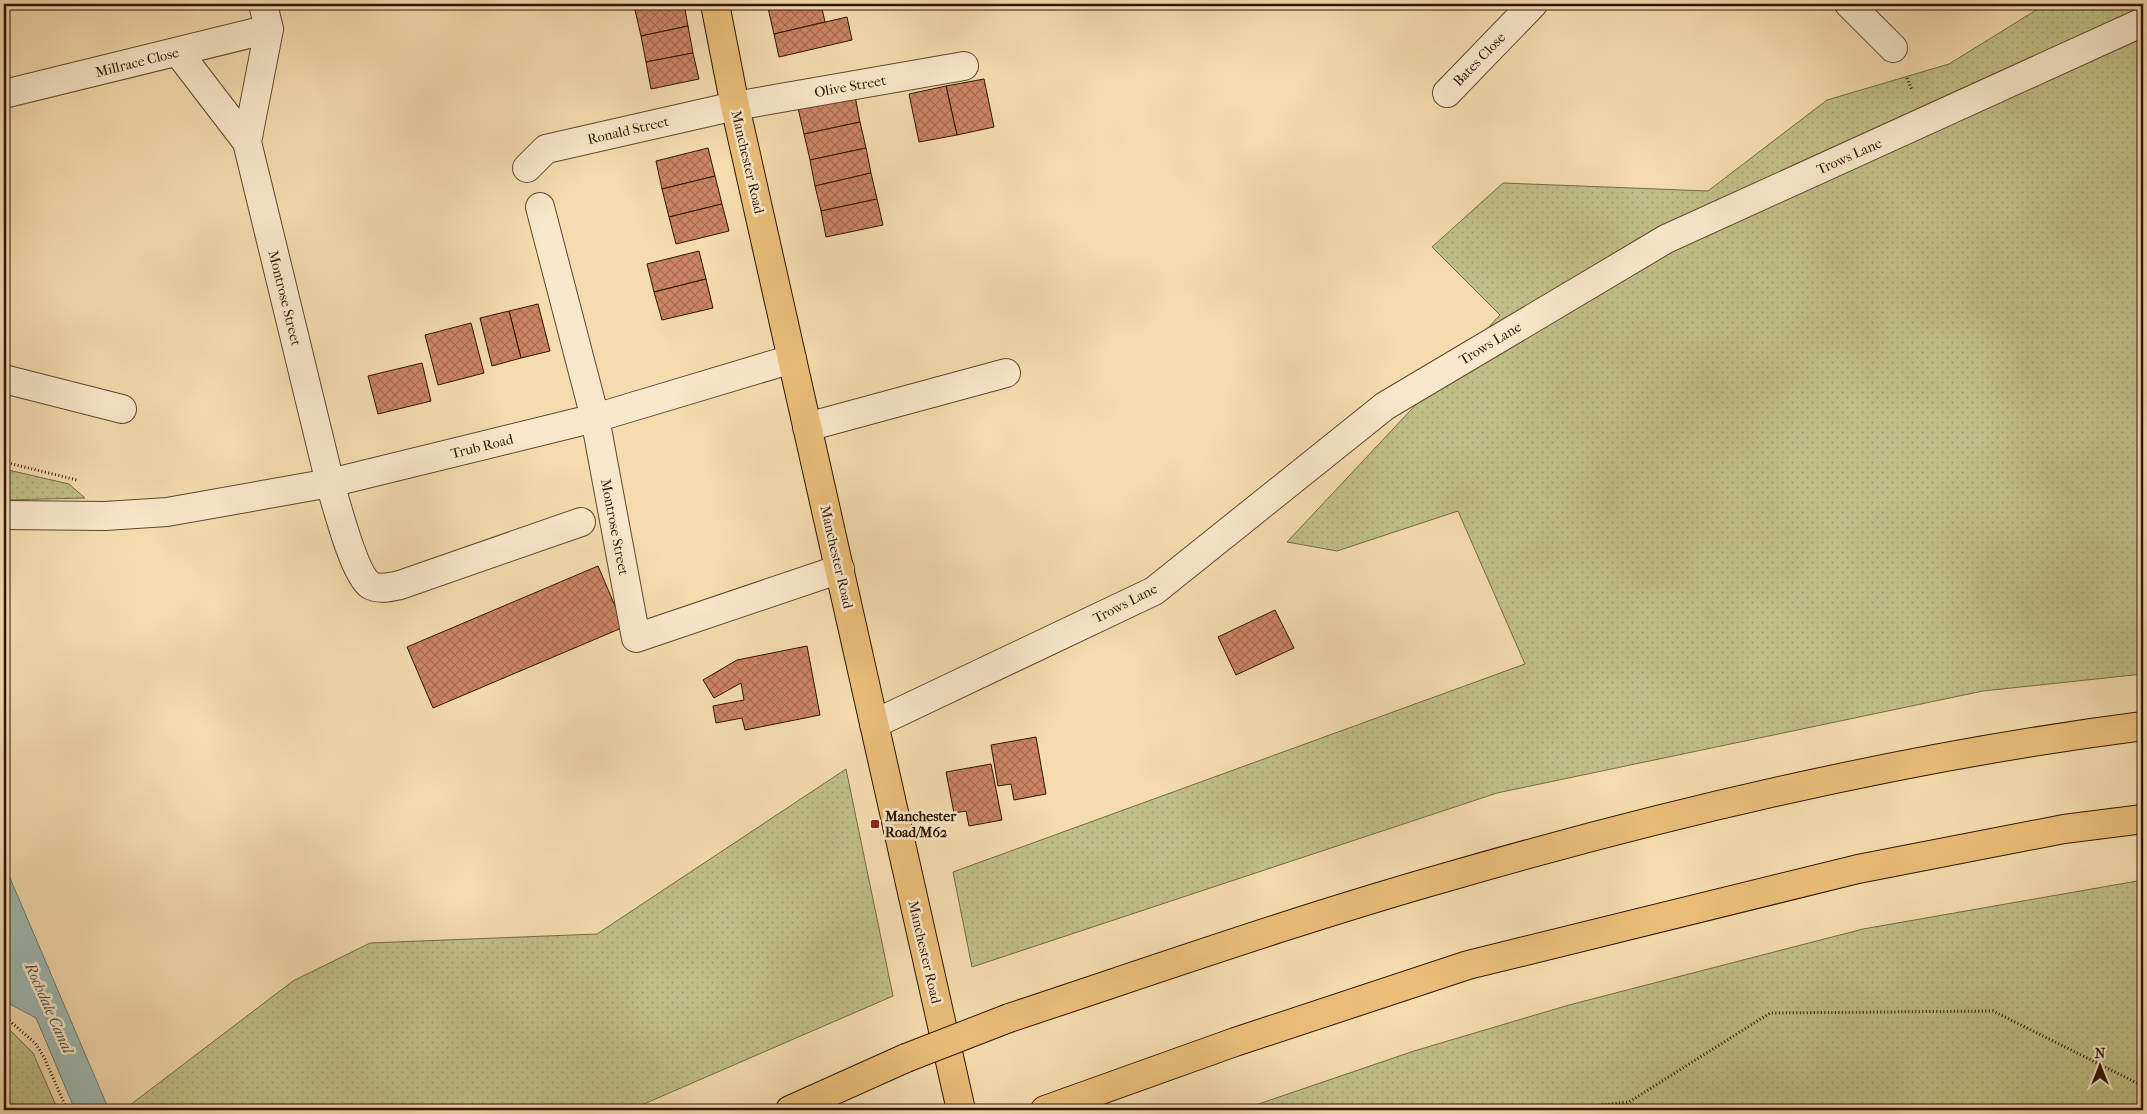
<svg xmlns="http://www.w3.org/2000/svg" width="2147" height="1114" viewBox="0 0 2147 1114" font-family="'IM FELL French Canon',serif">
  <defs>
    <pattern id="grass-dots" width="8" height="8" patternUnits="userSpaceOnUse" patternTransform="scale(1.25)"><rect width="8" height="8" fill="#c0bf87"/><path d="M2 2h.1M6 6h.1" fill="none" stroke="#a5a373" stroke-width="1.8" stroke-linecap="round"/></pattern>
    <pattern id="building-cross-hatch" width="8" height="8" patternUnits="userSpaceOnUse" patternTransform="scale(1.25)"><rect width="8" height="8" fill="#cd8565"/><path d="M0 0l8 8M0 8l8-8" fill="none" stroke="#a76c51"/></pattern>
  </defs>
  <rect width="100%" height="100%" fill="#f4dcaf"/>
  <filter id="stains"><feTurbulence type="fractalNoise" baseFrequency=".004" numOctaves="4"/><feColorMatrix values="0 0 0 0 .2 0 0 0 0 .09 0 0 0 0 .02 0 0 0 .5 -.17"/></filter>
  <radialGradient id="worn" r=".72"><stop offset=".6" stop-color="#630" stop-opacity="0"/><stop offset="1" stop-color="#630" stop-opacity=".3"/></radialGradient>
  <g fill="url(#grass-dots)" stroke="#776a44">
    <path d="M2046,4H2143V674L1983,691L1497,793L972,967L953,872L1525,664L1458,511L1337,551L1287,542L1500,315L1432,247L1503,183L1708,191L1827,100L1949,64Z"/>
    <path d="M4,469L69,484L85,498L4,500Z"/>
    <path d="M846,769L893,996L630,1110H132L130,1105L293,981L370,943L597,934Z"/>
    <path d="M2143,880V1110H1241L1414,1051L1569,1005L1863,929Z"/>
    <path d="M4,1024L33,1053L58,1110H4Z"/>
  </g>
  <path fill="#9ebab3" stroke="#71786c" d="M4,864L109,1110H75L36,1018L4,1001Z"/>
  <g fill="url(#building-cross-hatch)" stroke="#2e1401">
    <path d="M634,4H664L635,10Z"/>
    <path d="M664,4H684L688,26L641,36L635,10Z"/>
    <path d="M787,4H821L825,22L774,34L768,8Z"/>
    <path d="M847,17L852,40L779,57L774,34Z"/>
    <path d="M688,26L693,53L646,62L641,36Z"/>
    <path d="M693,53L699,79L651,89L646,62Z"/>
    <path d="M984,79L994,127L957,135L946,86Z"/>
    <path d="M946,86L957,135L919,142L909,94Z"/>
    <path d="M855,96L860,122L804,134L798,108Z"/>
    <path d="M860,122L866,148L810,160L804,134Z"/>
    <path d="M708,148L715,176L662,189L656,161Z"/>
    <path d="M866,148L871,173L815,186L810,160Z"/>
    <path d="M871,173L877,199L821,211L815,186Z"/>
    <path d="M715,176L722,204L669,217L662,189Z"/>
    <path d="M877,199L883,225L826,237L821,211Z"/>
    <path d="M722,204L729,231L676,244L669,217Z"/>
    <path d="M699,251L706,279L654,292L647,264Z"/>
    <path d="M706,279L713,308L662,320L654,292Z"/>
    <path d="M538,304L550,351L521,358L509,311Z"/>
    <path d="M509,311L521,358L492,366L480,318Z"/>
    <path d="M471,323L484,373L438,385L425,335Z"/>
    <path d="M422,363L431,401L378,414L368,376Z"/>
    <path d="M598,566L624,627L433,708L407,647Z"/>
    <path d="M1275,610L1294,648L1236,675L1218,637Z"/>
    <path d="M807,646L820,715L745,730L742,718L716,723L713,706L744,700L741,683L714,698L703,680L737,660Z"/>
    <path d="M1036,737L1046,794L1014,800L1011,784L998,786L991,745Z"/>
    <path d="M991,764L1002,820L969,826L966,811L954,813L946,772Z"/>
  </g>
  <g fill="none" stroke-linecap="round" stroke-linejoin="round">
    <defs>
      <g id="minor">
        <path d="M263,4L269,29L247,142L330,483C336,503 354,574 370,585C379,590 391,587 400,585L581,522"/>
        <path d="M1849,4L1893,48"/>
        <path d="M178,52L247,142"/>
        <path d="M1447,93L1533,4"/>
        <path d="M4,94L269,29"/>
        <path d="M527,168L546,149L735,106L964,66"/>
        <path d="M540,207L595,418L636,638L840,569"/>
        <path d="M4,379L122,409"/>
        <path d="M807,427L1006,373"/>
        <path d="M4,515L105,516L167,512L330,483L595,418L792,359"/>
        <path d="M874,724L1154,591L1385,406L1666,239L2143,22"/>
      </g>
      <path id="major" d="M715,4L735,106L961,1110"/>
      <g id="highway">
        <path d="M1009,1018C1154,970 1299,919 1447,877C1675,811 1908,756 2143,726"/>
        <path d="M790,1110L906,1058"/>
        <path d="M1045,1110L1235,1042L1468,965L1858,869L2064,829L2143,819"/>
      </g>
    </defs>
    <use href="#minor" stroke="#60462c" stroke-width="30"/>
    <use href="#major" stroke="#2e1401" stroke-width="30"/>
    <use href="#highway" stroke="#2e1401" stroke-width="30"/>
    <g stroke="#2e1401" stroke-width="3" stroke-dasharray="1 2.5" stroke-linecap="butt">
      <path d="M1907,78L1912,90"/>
      <path d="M4,462L77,480"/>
      <path d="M4,1016L35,1043L44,1057L67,1110"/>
      <path d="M1553,1110L1629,1102L1770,1013L1993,1011L2143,1086"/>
    </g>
    <use href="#minor" stroke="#f8e8cb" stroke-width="28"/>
    <use href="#major" stroke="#eabe78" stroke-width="28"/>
    <use href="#highway" stroke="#eabe78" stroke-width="28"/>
    <defs>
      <path id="highway-bridge" d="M906,1058L1009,1018"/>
    </defs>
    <use href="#highway-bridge" stroke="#2e1401" stroke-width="30" stroke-linecap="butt"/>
    <use href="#highway-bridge" stroke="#eabe78" stroke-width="28"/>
  </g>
  <rect fill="#8f2418" stroke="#f8e8cb" stroke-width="2" x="870" y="819" width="10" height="10" rx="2.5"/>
  <g text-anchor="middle" stroke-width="5" stroke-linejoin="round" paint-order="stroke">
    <g font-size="14" fill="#2e1401" stroke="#f8e8cb">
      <text transform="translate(1479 59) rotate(-46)" y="5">Bates Close</text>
      <text transform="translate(137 62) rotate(-14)" y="5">Millrace Close</text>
      <text transform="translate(850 86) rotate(-10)" y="5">Olive Street</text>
      <text transform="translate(628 130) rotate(-13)" y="5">Ronald Street</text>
      <text transform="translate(1849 156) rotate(-24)" y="5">Trows Lane</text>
      <text transform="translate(748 162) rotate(77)" y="5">Manchester Road</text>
      <text transform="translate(285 298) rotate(76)" y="5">Montrose Street</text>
      <text transform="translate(1490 343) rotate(-31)" y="5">Trows Lane</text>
      <text transform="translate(482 446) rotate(-14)" y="5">Trub Road</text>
      <text transform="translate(615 527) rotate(79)" y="5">Montrose Street</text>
      <text transform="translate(837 557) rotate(77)" y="5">Manchester Road</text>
      <text transform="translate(1125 603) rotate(-27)" y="5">Trows Lane</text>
      <text transform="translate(925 952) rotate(77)" y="5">Manchester Road</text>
    </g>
    <g font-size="14" font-weight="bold" fill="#2e1401" stroke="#f8e8cb" text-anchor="start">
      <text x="885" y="821">Manchester<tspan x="885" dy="16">Road/M62</tspan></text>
    </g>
    <g font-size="15" font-style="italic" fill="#554e3f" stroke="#f8e8cb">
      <text transform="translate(49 1008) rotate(66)" y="5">Rochdale Canal</text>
    </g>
  </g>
  <rect width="2147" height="1114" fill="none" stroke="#f4dcaf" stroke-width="20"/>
  <rect x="5" y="5" width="2137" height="1104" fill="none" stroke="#2e1401" stroke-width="2.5"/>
  <rect x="10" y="10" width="2127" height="1094" fill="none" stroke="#2e1401"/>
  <g transform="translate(2100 1066)" stroke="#f8e8cb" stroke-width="4" paint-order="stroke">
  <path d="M0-4L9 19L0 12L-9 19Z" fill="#2e1401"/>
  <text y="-8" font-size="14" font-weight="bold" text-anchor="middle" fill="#2e1401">N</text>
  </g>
  <rect width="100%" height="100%" filter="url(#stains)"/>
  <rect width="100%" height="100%" fill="url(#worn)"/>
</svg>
